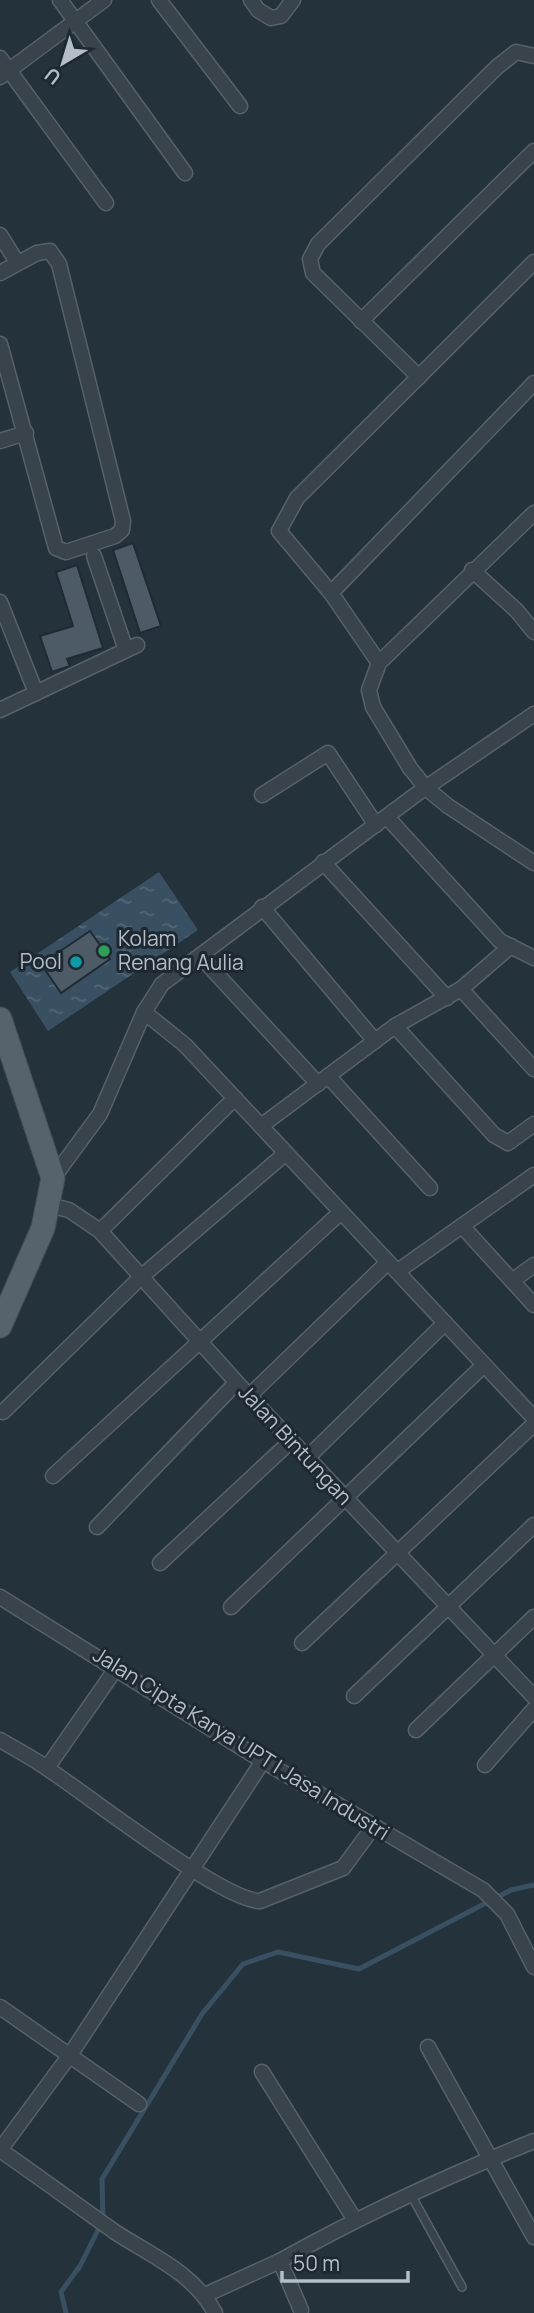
<svg xmlns="http://www.w3.org/2000/svg" width="534" height="2313" viewBox="0 0 534 2313" font-family="Manrope,sans-serif">
  <defs>
    <pattern id="water-ripples" width="26" height="14" patternUnits="userSpaceOnUse" patternTransform="scale(1.75)"><rect width="26" height="14" fill="#395063"/><path d="M2 4q2-2 4 0t4 0M15 11q2-2 4 0t4 0" fill="none" stroke="#536778"/></pattern>
  </defs>
  <rect width="100%" height="100%" fill="#24323c"/>
  <path fill="url(#water-ripples)" d="M159,872L198,930L48,1031L10,972Z"/>
  <g fill="none" stroke-linecap="round" stroke-linejoin="round">
    <path stroke="#395063" stroke-width="5" d="M66,2313L61,2292L80,2266L103,2220L102,2179L202,2014L243,1964L278,1952L359,1969L511,1890L534,1885"/>
  </g>
  <g fill="#4d5b67" stroke="#1f2a33" stroke-width="2">
    <path d="M133,543L161,626L140,633L113,550Z"/>
    <path d="M77,565L103,648L67,659L70,666L52,672L40,636L73,626L56,572Z"/>
    <path d="M90,931L110,959L61,993L41,964Z"/>
  </g>
  <g fill="none" stroke-linecap="round" stroke-linejoin="round">
    <defs>
      <path id="lane" d="M410,2193L462,2287"/>
      <g id="street">
        <path d="M60,0L185,173"/>
        <path d="M159,0L240,106"/>
        <path d="M251,0L258,10L271,18L281,16L293,0"/>
        <path d="M0,58L106,203"/>
        <path d="M0,77L104,0"/>
        <path d="M0,235L17,262"/>
        <path d="M0,273L37,253L50,251L59,264L123,521L122,530L115,536L66,552L56,548L0,344"/>
        <path d="M361,321L534,151"/>
        <path d="M419,377L313,273L310,259L318,244L497,67L516,52L534,56"/>
        <path d="M0,441L26,433"/>
        <path d="M534,513L379,663L369,690L373,707L410,768L426,788L448,806L534,863"/>
        <path d="M94,556L126,650"/>
        <path d="M472,570L517,611L534,632"/>
        <path d="M331,593L534,383"/>
        <path d="M0,602L36,693"/>
        <path d="M379,663L331,593L279,531L297,498L534,262"/>
        <path d="M0,710L137,645"/>
        <path d="M262,795L328,753L376,825"/>
        <path d="M387,817L500,941L534,958"/>
        <path d="M323,862L447,998"/>
        <path d="M262,907L375,1041"/>
        <path d="M201,957L318,1084"/>
        <path d="M461,989L534,1069"/>
        <path d="M144,1012L185,1045L534,1418"/>
        <path d="M395,1026L494,1135L508,1143L534,1124"/>
        <path d="M328,1076L430,1188"/>
        <path d="M261,1126L395,1026L461,989L511,946"/>
        <path d="M53,1178L100,1114L144,1012L162,984L418,793L534,714"/>
        <path d="M48,1205L69,1210L100,1231L249,1396L534,1697"/>
        <path d="M462,1226L534,1305"/>
        <path d="M100,1231L235,1098"/>
        <path d="M398,1271L534,1175"/>
        <path d="M512,1281L534,1265"/>
        <path d="M249,1396L387,1263"/>
        <path d="M3,1412L141,1277L286,1153"/>
        <path d="M307,1458L445,1323"/>
        <path d="M53,1476L341,1212"/>
        <path d="M97,1527L236,1383"/>
        <path d="M160,1563L291,1441"/>
        <path d="M0,1597L263,1761L483,1890L507,1914L534,1967"/>
        <path d="M231,1607L484,1365"/>
        <path d="M302,1643L534,1424"/>
        <path d="M354,1696L534,1525"/>
        <path d="M416,1730L534,1617"/>
        <path d="M0,1740C17,1750 35,1759 51,1771C90,1797 223,1901 260,1901L343,1868L374,1826"/>
        <path d="M485,1765L534,1709"/>
        <path d="M47,1768L117,1667"/>
        <path d="M0,2007L139,2104"/>
        <path d="M428,2047L534,2237"/>
        <path d="M262,2072L355,2220"/>
        <path d="M0,2150L70,2055L263,1761"/>
        <path d="M0,2150C39,2177 77,2205 115,2232C152,2256 194,2273 215,2313"/>
        <path d="M205,2295L280,2261"/>
        <path d="M301,2310L280,2261C362,2215 447,2176 534,2141"/>
      </g>
      <path id="primary" d="M0,1019L53,1178L43,1228L0,1326"/>
    </defs>
    <use href="#lane" stroke="#56616a" stroke-width="10"/>
    <use href="#street" stroke="#56616a" stroke-width="17"/>
    <use href="#primary" stroke="#444f58" stroke-width="25"/>
    <use href="#lane" stroke="#38434c" stroke-width="7"/>
    <use href="#street" stroke="#38434c" stroke-width="14"/>
    <use href="#primary" stroke="#56626c" stroke-width="23"/>
  </g>
  <circle fill="#2e9e5b" stroke="#1d2831" stroke-width="2.5" cx="104" cy="951" r="7"/>
  <circle fill="#0f9aa8" stroke="#1d2831" stroke-width="2.5" cx="76" cy="962" r="7"/>
  <g text-anchor="middle" stroke-width="6" stroke-linejoin="round" paint-order="stroke">
    <g font-size="21" fill="#b4bec8" stroke="#1d2831" text-anchor="start">
      <text x="118" y="946">Kolam<tspan x="118" dy="24">Renang Aulia</tspan></text>
      <text x="62" y="969" text-anchor="end">Pool</text>
    </g>
    <g font-size="21" fill="#b4bec8" stroke="#1d2831">
      <text transform="translate(295 1445) rotate(47)" y="7">Jalan Bintungan</text>
      <text transform="translate(241 1744) rotate(32)" y="7">Jalan Cipta Karya UPT I Jasa Industri</text>
    </g>
  </g>
  <g transform="translate(63 63) rotate(218)" stroke="#1d2831" stroke-width="5" paint-order="stroke">
  <path d="M0-5L12 26L0 18L-12 26Z" fill="#b4bec8"/>
  <text y="-10" font-size="19" font-weight="bold" text-anchor="middle" fill="#b4bec8">U</text>
  </g>
  <path d="M282 2271v10h126v-10" fill="none" stroke="#b4bec8" stroke-width="3.5"/>
  <text x="293" y="2271" font-size="21" fill="#b4bec8" stroke="#1d2831" stroke-width="5" paint-order="stroke">50 m</text>
</svg>
